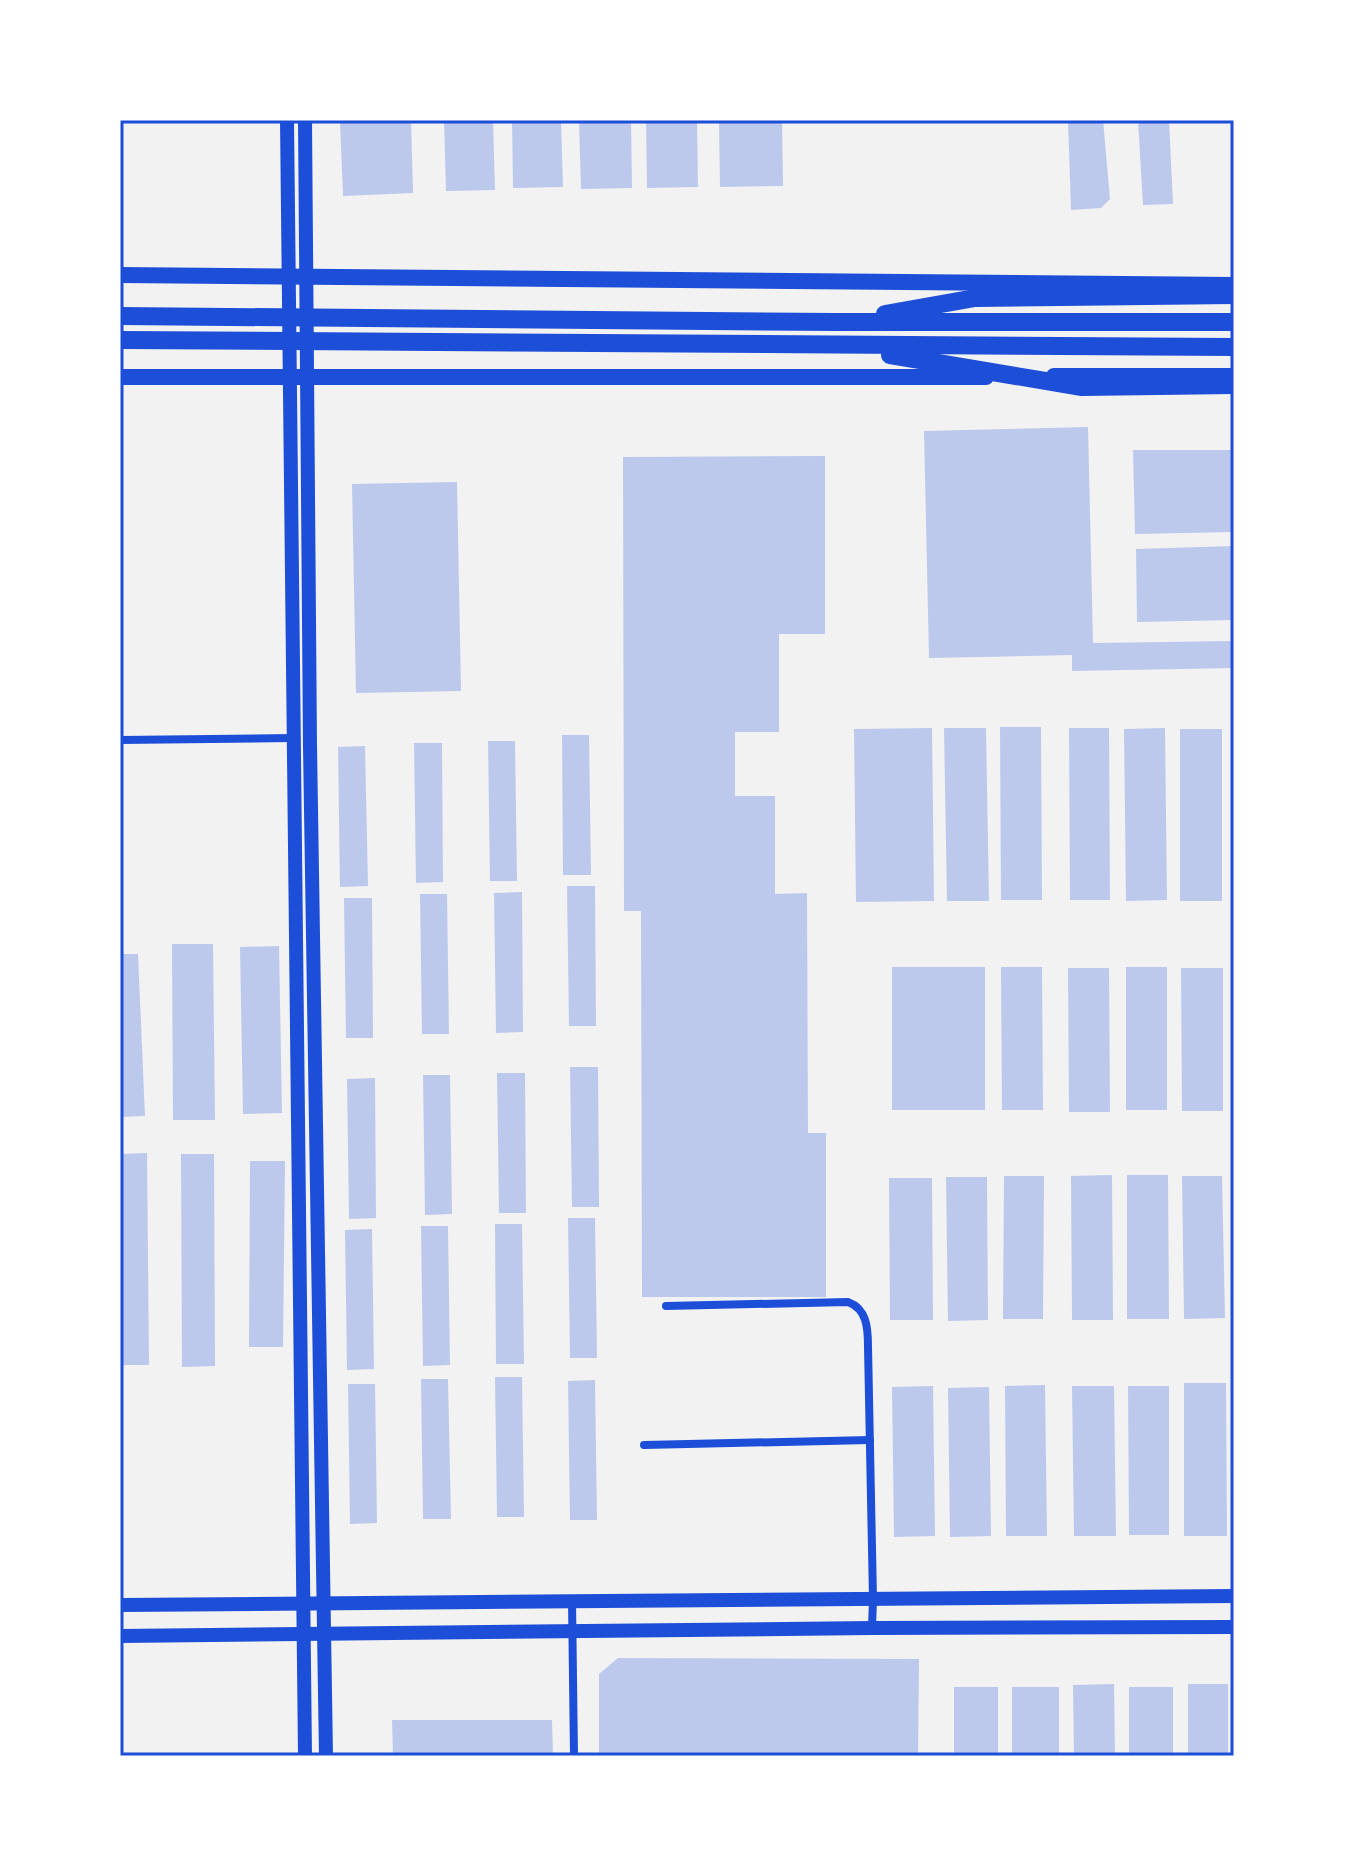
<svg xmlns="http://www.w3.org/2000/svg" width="1354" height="1876" viewBox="0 0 1354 1876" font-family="'Titillium Web',sans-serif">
  <rect width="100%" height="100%" fill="#f2f2f2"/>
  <g fill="#bdc9ec">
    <path d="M340,120H411L413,193L343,196Z"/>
    <path d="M444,120H493L495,190L446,191Z"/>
    <path d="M512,120H561L563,187L513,188Z"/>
    <path d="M579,120H631L632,188L581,189Z"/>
    <path d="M646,120H697L698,187L647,188Z"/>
    <path d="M719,120H782L783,186L720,187Z"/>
    <path d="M1068,120H1103L1110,199L1101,208L1071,210Z"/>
    <path d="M1138,120H1169L1173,204L1143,205Z"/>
    <path d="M1088,427L1093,643L1234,641V668L1072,671V655L929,658L924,431Z"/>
    <path d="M1133,450H1234V532L1135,534Z"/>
    <path d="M825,456V634H779V732H735V796H775V894L807,893L808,1133H826V1297H642L641,911H624L623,457Z"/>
    <path d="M457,482L461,691L356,693L352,484Z"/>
    <path d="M1234,546V620L1137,622L1136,549Z"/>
    <path d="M1000,727H1041L1042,900H1001Z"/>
    <path d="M932,728L934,901L856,902L854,729Z"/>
    <path d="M944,728H986L989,901H947Z"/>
    <path d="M1069,728H1109L1110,900H1070Z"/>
    <path d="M1165,728L1167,900L1126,901L1124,729Z"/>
    <rect x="1180" y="729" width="42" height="172"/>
    <path d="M562,735H589L591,875H563Z"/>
    <path d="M488,741H515L517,881H490Z"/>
    <path d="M414,743H442L443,882L416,883Z"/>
    <path d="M365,746L368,886L340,887L338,747Z"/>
    <path d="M567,886H595L596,1026H569Z"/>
    <path d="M522,892L523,1032L496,1033L494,893Z"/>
    <path d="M420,894H447L449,1034H422Z"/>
    <path d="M344,898H372L373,1038H346Z"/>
    <path d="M172,944H213L215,1120H173Z"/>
    <path d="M279,946L282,1113L243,1114L240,947Z"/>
    <path d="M120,954H138L145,1116L120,1117Z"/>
    <rect x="892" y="967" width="93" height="143"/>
    <path d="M1001,967H1042L1043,1110H1002Z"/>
    <rect x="1126" y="967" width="41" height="143"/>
    <path d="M1068,968H1109L1110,1112H1069Z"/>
    <path d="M1181,968H1223V1111H1182Z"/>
    <path d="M570,1067H598L599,1207H572Z"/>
    <path d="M497,1073H525L526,1213H499Z"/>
    <path d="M423,1075H450L452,1214L425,1215Z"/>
    <path d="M375,1078L376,1218L349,1219L347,1079Z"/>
    <path d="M147,1153L149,1365H120V1154Z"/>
    <path d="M181,1154H214L215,1366L182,1367Z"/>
    <path d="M250,1161H285L283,1347H249Z"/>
    <path d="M1112,1175L1113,1320H1072L1071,1176Z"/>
    <path d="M1127,1175H1168L1169,1319H1127Z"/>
    <path d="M1004,1176H1044L1043,1319H1003Z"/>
    <path d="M1182,1176H1222L1225,1318L1184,1319Z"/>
    <path d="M946,1177H987L988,1320L948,1321Z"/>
    <path d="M889,1178H932L933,1320H890Z"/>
    <path d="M568,1218H595L597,1358H570Z"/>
    <path d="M495,1224H522L524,1364H496Z"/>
    <path d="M421,1226H448L450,1365L423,1366Z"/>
    <path d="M372,1229L374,1369L347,1370L345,1230Z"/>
    <path d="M495,1377H522L524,1517H497Z"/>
    <path d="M421,1379H448L451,1519H423Z"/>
    <path d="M595,1380L597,1520H570L568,1381Z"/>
    <path d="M1184,1383H1226L1227,1536H1184Z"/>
    <path d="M348,1384H375L377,1523L350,1524Z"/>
    <path d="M1045,1385L1047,1536H1006L1005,1386Z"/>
    <path d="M933,1386L935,1536L894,1537L892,1387Z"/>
    <path d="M1072,1386H1114L1116,1536H1074Z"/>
    <path d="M1128,1386H1169V1535H1129Z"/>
    <path d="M989,1387L991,1536L950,1537L948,1388Z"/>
    <path d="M618,1658L919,1659L918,1756H599V1674Z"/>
    <path d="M1114,1684L1115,1756H1074L1073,1685Z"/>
    <rect x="1188" y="1684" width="40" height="72"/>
    <rect x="954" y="1687" width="44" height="69"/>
    <rect x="1012" y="1687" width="47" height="69"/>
    <rect x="1129" y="1687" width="44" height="69"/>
    <path d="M392,1720H552L553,1756H393Z"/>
  </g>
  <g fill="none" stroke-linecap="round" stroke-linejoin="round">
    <g stroke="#1d4ed8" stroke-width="8">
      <path d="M120,740L293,738"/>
      <path d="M666,1306L848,1302C867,1309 868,1328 868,1347L873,1599L872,1628"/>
      <path d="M644,1445L870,1440"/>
      <path d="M572,1601L574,1756"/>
    </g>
    <g stroke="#1d4ed8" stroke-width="14">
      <path d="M287,120L305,1756"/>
      <path d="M305,120L310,746L326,1756"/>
    </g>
    <g stroke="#1d4ed8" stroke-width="14">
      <path d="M120,1605L1234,1596"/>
      <path d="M120,1636L872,1628L1234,1627"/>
    </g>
    <g stroke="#1d4ed8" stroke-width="16">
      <path d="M120,275L1234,285"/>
      <path d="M1054,376H1234"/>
      <path d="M120,377H986"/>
    </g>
    <g stroke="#1d4ed8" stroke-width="18">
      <path d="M885,314L975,298L1234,295"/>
      <path d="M120,316L835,322H1234"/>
      <path d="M120,340L1234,347"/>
      <path d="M890,355L1082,387L1234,385"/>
    </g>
  </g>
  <rect width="1354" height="1876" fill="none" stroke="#ffffff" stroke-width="244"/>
  <rect x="122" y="122" width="1110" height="1632" fill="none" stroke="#1d4ed8" stroke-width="3"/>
</svg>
